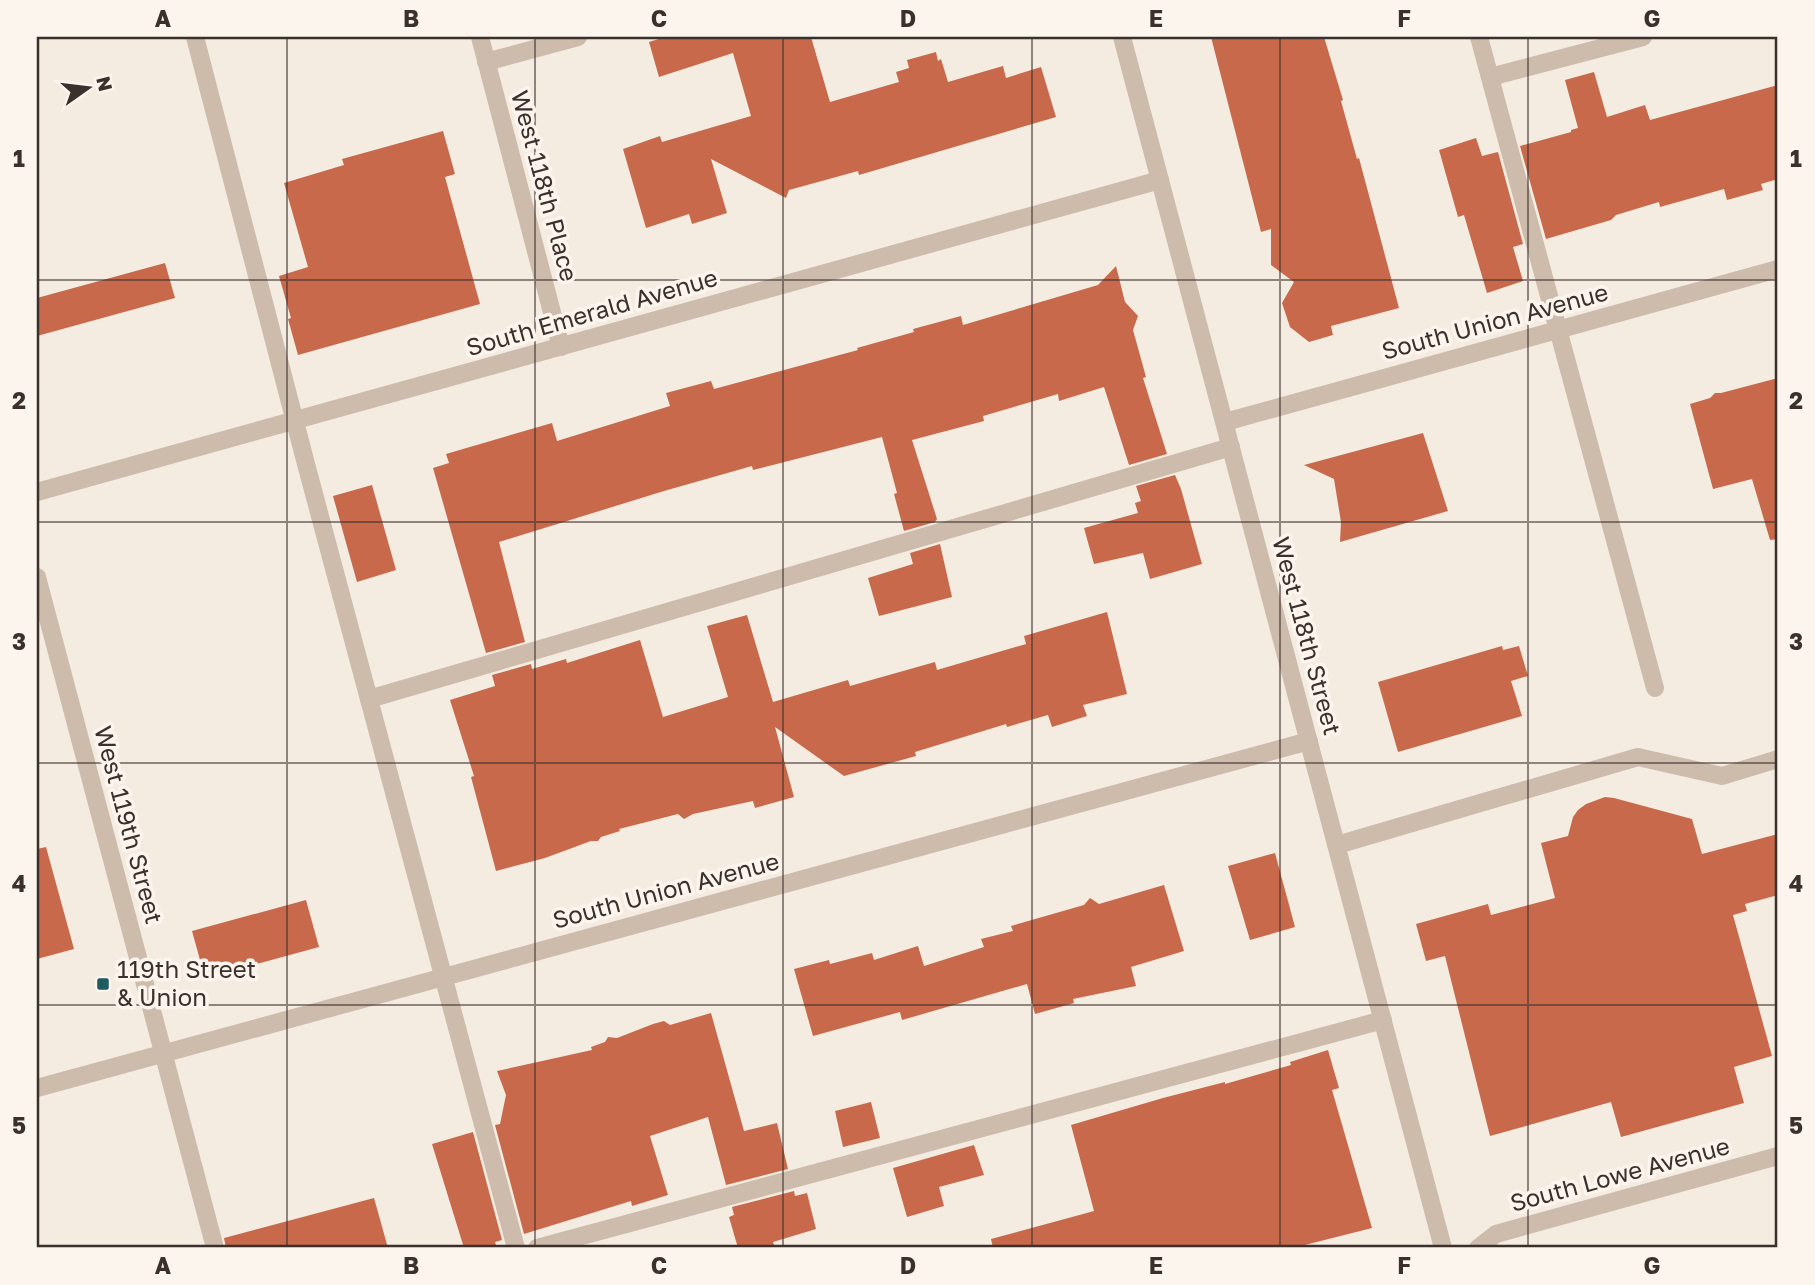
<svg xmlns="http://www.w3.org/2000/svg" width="1815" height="1285" viewBox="0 0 1815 1285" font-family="'Golos Text',sans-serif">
  <rect width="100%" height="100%" fill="#f4ebe1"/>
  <g fill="#c8694b">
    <path d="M665,37H811L830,102L899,82L896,72L909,68L907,60L936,52L938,61L941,59L948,82L1003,66L1006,78L1041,67L1056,117L859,175L858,171L789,190L786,198L711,159L727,213L692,224L689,214L646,228L623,149L660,136L662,142L751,116L733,53L659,77L649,42Z"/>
    <path d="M1211,37H1324L1343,100L1341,101L1357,159L1359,158L1399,308L1331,326L1333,335L1309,342L1290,327L1282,303L1294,282L1271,265V229L1261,232Z"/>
    <path d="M1594,72L1607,117L1645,105L1650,120L1778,85V179L1761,184L1763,190L1727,200L1724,189L1660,207L1659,202L1616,215L1611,220L1546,239L1520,146L1571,132V130L1578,128L1565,80Z"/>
    <path d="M443,131L455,174L445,177L480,304L298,355L288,319L291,318L279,276L308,267L284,183L344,165L342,159Z"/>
    <path d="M1476,138L1482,156L1498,152L1523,244L1513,247L1523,281L1487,293L1464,215L1458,217L1439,150Z"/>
    <path d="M165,263L175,298L37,336V298Z"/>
    <path d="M1116,266L1125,302L1138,316L1133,330L1146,377L1143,378L1167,454L1129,465L1104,387L1059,401L1058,394L983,416L984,421L912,440L937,519L935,522L904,531L894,494L897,493L882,437L753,470L752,466L664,491L499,542L525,642L486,653L433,468L449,463L446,454L552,423L557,441L670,406L666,393L711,381L714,389L858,350L857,348L914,332L913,329L961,316L963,325L1098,285Z"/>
    <path d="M1778,378V539L1770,540L1752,479L1713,489L1690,404L1710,398L1715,393H1721Z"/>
    <path d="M1423,433L1448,511L1340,542L1341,522L1334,479L1304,465Z"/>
    <path d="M1175,475L1181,489L1202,564L1150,579L1143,553L1094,564L1084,528L1138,513L1135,503L1141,501L1136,486Z"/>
    <path d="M372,485L396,570L357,582L333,496Z"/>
    <path d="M940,544L952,597L879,616L868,578L913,564L910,553Z"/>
    <path d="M1107,612L1127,694L1083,705L1087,716L1052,727L1048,715L1007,727L1006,724L915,752L916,756L844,776L775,727L794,797L755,808L753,801L693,814L684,819L678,814L619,829L620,831L601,837L598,841H591L545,858L496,871L471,777L474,776L450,700L495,686L492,675L531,664L532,669L566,659L567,663L640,640L663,717L728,697L707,626L747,615L773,702L848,680L850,686L935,662L937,670L1026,644L1024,636Z"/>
    <path d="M1502,646L1503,650L1519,646L1528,676L1511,681L1522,716L1398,752L1378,682Z"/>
    <path d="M1605,797L1614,798L1692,819L1702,854L1778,834V895L1745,904L1747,911L1733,915L1772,1056L1734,1067L1744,1103L1621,1137L1611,1102L1490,1136L1445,956L1426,961L1416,924L1488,904L1491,915L1555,898L1541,843L1568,836L1573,817L1578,810L1586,804Z"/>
    <path d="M46,847L74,949L37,959V849Z"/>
    <path d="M1275,853L1295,927L1250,940L1228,866Z"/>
    <path d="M1164,885L1184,951L1131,967L1136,986L1073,999L1074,1003L1035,1014L1027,984L902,1020L900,1012L813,1036L794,969L829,960L830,964L872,953L874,960L918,946L924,966L984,947L981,939L1013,931L1011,926L1084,905L1090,898L1099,904Z"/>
    <path d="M306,900L319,947L205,978L192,931Z"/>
    <path d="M711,1013L744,1131L777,1123L788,1169L726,1185L708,1117L650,1136L668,1195L632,1206L631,1201L524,1234L495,1125L500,1124L506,1095L497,1071L592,1050L591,1047L605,1042L608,1037L617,1038L653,1024L664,1021L670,1025Z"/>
    <path d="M1328,1050L1339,1088L1332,1090L1372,1228L1293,1248H993L991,1239L1094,1211L1071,1125L1163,1098L1225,1082V1084L1291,1065L1290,1062Z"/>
    <path d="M871,1102L880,1138L843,1147L835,1111Z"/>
    <path d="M473,1132L502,1240L495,1242L497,1248H464L432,1144Z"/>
    <path d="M974,1145L984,1175L939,1187L944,1206L907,1217L893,1168Z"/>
    <path d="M794,1191L795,1196L807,1193L816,1229L773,1242L775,1248H738L729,1217L734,1215L732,1207Z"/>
    <path d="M374,1198L388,1248H226L224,1238Z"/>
  </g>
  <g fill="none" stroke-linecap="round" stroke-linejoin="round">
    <g stroke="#cdbbac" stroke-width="18">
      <path d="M195,37L306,464L516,1248"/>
      <path d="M480,37L561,347"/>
      <path d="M1122,37L1443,1248"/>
      <path d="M1479,37L1655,688"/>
      <path d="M486,62L578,37"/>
      <path d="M1490,77L1643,37"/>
      <path d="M1225,422L1778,269"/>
      <path d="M37,492L1160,180"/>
      <path d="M37,577L215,1248"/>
      <path d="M369,699L1231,447"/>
      <path d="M1337,845L1638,757L1722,776L1778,759"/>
      <path d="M37,1088L1309,741"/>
      <path d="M537,1248L1383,1020"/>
      <path d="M1478,1248L1496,1234L1778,1156"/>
    </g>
  </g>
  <path fill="none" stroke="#3b302b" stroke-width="2" stroke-opacity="0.55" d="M287,37V1248M535,37V1248M783,37V1248M1032,37V1248M1280,37V1248M1528,37V1248M37,280H1778M37,522H1778M37,763H1778M37,1005H1778"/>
  <rect fill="#1f5a5e" stroke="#fbf5ee" stroke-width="2.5" x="96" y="977" width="14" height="14" rx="3.5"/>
  <g text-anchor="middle" stroke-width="7" stroke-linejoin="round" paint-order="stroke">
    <g font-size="24" fill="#3b302b" stroke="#fbf5ee">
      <text transform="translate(544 186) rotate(75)" y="8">West 118th Place</text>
      <text transform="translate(592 313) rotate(-16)" y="8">South Emerald Avenue</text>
      <text transform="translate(1495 322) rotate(-15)" y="8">South Union Avenue</text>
      <text transform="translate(1306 636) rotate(75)" y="8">West 118th Street</text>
      <text transform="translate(128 825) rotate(75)" y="8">West 119th Street</text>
      <text transform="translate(666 891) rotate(-15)" y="8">South Union Avenue</text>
      <text transform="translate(1620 1175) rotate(-15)" y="8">South Lowe Avenue</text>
    </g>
    <g font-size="24" fill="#3b302b" stroke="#fbf5ee" text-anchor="start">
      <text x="117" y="978">119th Street<tspan x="117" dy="28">&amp; Union</tspan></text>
    </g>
  </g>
  <rect width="1815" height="1285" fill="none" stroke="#fbf5ee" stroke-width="77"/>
  <g transform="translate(88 88) rotate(76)" stroke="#fbf5ee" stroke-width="5" paint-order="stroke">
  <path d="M0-5L12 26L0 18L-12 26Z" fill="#3b302b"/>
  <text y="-10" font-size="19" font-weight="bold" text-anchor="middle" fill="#3b302b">N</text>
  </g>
  <rect x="38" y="38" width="1738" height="1208" fill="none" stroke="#3b302b" stroke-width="2.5"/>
  <g font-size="23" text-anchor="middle" font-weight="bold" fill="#3b302b">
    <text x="163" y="27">A</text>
    <text x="411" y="27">B</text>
    <text x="659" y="27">C</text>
    <text x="908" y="27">D</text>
    <text x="1156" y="27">E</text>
    <text x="1404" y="27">F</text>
    <text x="1652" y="27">G</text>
    <text x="19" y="167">1</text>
    <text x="1796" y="167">1</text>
    <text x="19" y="409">2</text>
    <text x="1796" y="409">2</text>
    <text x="19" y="650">3</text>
    <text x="1796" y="650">3</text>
    <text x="19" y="892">4</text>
    <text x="1796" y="892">4</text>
    <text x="19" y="1134">5</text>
    <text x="1796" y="1134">5</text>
    <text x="163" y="1274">A</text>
    <text x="411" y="1274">B</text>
    <text x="659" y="1274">C</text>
    <text x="908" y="1274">D</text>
    <text x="1156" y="1274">E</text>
    <text x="1404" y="1274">F</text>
    <text x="1652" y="1274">G</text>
  </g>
</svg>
